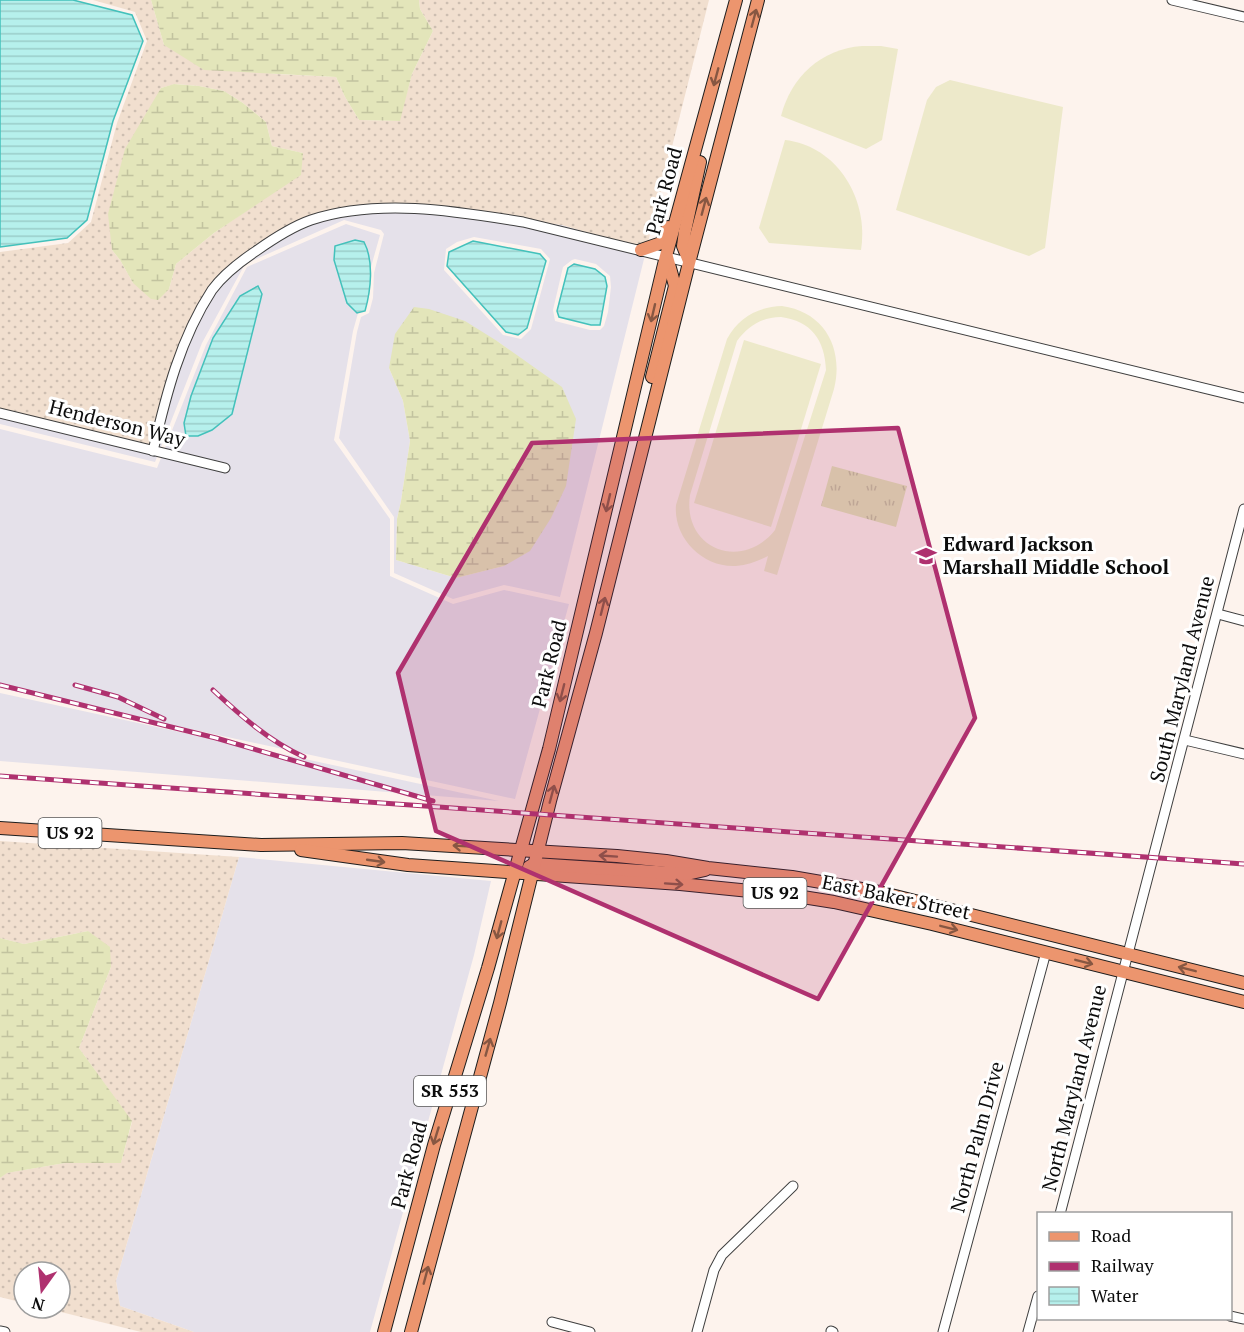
<svg xmlns="http://www.w3.org/2000/svg" width="1244" height="1332" viewBox="0 0 1244 1332" font-family="'PT Serif',serif">
  <defs>
    <pattern id="farmland-dots" width="8" height="8" patternUnits="userSpaceOnUse" patternTransform="scale(1.5)"><rect width="8" height="8" fill="#f1dfcf"/><path d="M2 2h.1M6 6h.1" fill="none" stroke="#cdbeb1" stroke-width="1.8" stroke-linecap="round"/></pattern>
    <pattern id="wetland-marsh" width="20" height="14" patternUnits="userSpaceOnUse" patternTransform="scale(1.5)"><rect width="20" height="14" fill="#e3e5ba"/><path d="M1 5h8M5 5V1M11 12h8M15 12V8" fill="none" stroke="#c2c39f"/></pattern>
    <pattern id="park-tufts" width="24" height="20" patternUnits="userSpaceOnUse" patternTransform="scale(1.5)"><rect width="24" height="20" fill="#e3e5ba"/><path d="M3 7l-1-3M5 7V3M7 7l1-3M15 17l-1-3M17 17v-4M19 17l1-3" fill="none" stroke="#c2c39f"/></pattern>
    <pattern id="water-rules" width="6" height="5" patternUnits="userSpaceOnUse" patternTransform="scale(1.5)"><rect width="6" height="5" fill="#b6f0ec"/><path d="M0 2.5h6" fill="none" stroke="#9bcdc9"/></pattern>
  </defs>
  <rect width="100%" height="100%" fill="#fdf3ed"/>
  <g fill="#e5e1ea" fill-rule="evenodd">
    <path d="M416,208L562,225L636,247L638,257L645,255L560,597L504,585L453,599L394,573V517L339,438L357,332L361,317L369,313L373,298L374,273L384,234L381,230L344,220L245,264L202,343L155,462L0,424V410L188,336L216,287L262,243L316,216ZM474,237L541,249L550,259L531,329L521,339L503,335L444,270L446,249L457,242ZM575,259L596,264L610,276L611,287L608,312L604,326L600,330H590L555,321L553,310L563,267L572,260ZM497,341L516,355L504,566L456,578L396,560L397,519L401,501L410,441L403,401L389,368Z"/>
    <path d="M346,224L380,235L353,331L334,440L390,519V576L453,604L504,590L569,604L515,799L0,688V429L157,468L206,345L247,267Z"/>
    <path d="M0,693L499,801L0,761Z"/>
    <path d="M239,857L491,881L474,955L370,1332H194L120,1306L116,1281Z"/>
  </g>
  <g fill="url(#farmland-dots)" fill-rule="evenodd">
    <path d="M93,0H151L164,45L274,74L336,77L345,97L359,120L399,121L412,74L433,31L420,9L419,0H709L648,242L636,247L562,225L416,208L316,216L262,243L216,287L188,336L154,454L0,410V252L68,243L91,222L117,123L147,41L135,12ZM175,84L199,86L224,91L243,103L266,122L272,146L303,153L246,211L214,233L176,264L169,289L133,283L120,260L112,250L161,88Z"/>
    <path d="M0,841L239,857L116,1281L120,1306L194,1332H141L45,1308H60V1272H24V1303L0,1297V1178L6,1173L65,1163H121L132,1122L79,1048L111,967L88,931L24,944L0,938Z"/>
  </g>
  <g fill="url(#wetland-marsh)">
    <path d="M151,0H419L420,9L433,31L412,74L400,121L359,120L345,97L336,77L204,70L164,45Z"/>
    <path d="M174,84L199,86L224,91L243,103L266,122L272,146L303,153L301,175L214,233L176,264L169,289L158,300L151,299L133,283L120,260L112,250L108,214L125,149L161,88Z"/>
    <path d="M414,307L429,309L465,321L497,341L562,387L576,419L566,486L551,518L530,551L504,566L456,578L396,560L397,519L401,501L410,441L403,401L389,368L395,334Z"/>
    <path d="M88,931L110,947L111,967L79,1048L132,1121L121,1163H65L7,1173L0,1178V938L24,944Z"/>
  </g>
  <path fill="url(#park-tufts)" d="M832,466L907,486L896,527L821,506Z"/>
  <g fill="#ede9ca" fill-rule="evenodd">
    <path d="M862,46H881L898,49L882,140L866,149L781,116C791,77 821,49 862,46Z"/>
    <path d="M950,80L1063,107L1045,248L1029,256L896,210L927,100L936,87Z"/>
    <path d="M785,140C838,146 869,200 861,250L769,243L759,228Z"/>
    <path d="M782,306C825,312 844,349 834,389L777,575L764,571L768,556C758,561 748,565 736,566C703,568 673,538 676,505L727,339C739,317 758,307 782,306ZM781,317C811,321 825,340 826,370L775,530C742,572 682,549 690,495L737,341C748,326 762,317 781,317Z"/>
    <path d="M744,340L821,364L771,527L694,503Z"/>
  </g>
  <g fill="url(#water-rules)" stroke="#43c1bb" stroke-width="1.5">
    <path d="M0,0H73L132,15L143,41L113,121L87,220L67,238L0,247Z"/>
    <path d="M355,240L364,242C374,261 371,290 365,311L357,313L347,303L334,260L335,246Z"/>
    <path d="M473,241L540,254L546,261L527,328L518,335L506,332L447,266L449,252Z"/>
    <path d="M574,264L595,269L605,277L607,286L600,325H591L559,317L557,311L568,268Z"/>
    <path d="M258,286L262,294L232,414L212,430L198,436H186L184,423L191,396L213,338L240,296Z"/>
  </g>
  <g fill="none" stroke-linecap="round" stroke-linejoin="round">
    <defs>
      <g id="minor">
        <path d="M1172,0L1244,17"/>
        <path d="M0,413L225,468"/>
        <path d="M153,451C166,395 180,339 212,290C223,275 241,261 256,251C273,239 291,227 311,220C378,198 455,211 523,222L1244,398"/>
        <path d="M1218,614L1244,621"/>
        <path d="M1185,740L1244,754"/>
        <path d="M1060,1214L1244,509"/>
        <path d="M1230,1316L1244,1319"/>
        <path d="M552,1322L590,1332"/>
        <path d="M0,1331L5,1332"/>
        <path d="M831,1331L833,1332"/>
        <path d="M697,1332L714,1270L722,1255L793,1186"/>
        <path d="M943,1332L1046,952"/>
        <path d="M1028,1332L1038,1296"/>
      </g>
      <g id="major">
        <path d="M641,250L661,243L668,227"/>
        <path d="M689,261L683,246L685,231L700,162"/>
        <path d="M652,377L675,286L667,257"/>
        <path d="M0,828L261,845L402,843L617,856L666,861L708,868L792,877L879,892L1244,983"/>
        <path d="M301,850L408,865L680,884L790,895L834,902L932,924L1244,1002"/>
        <path d="M529,867L534,864L687,874L705,870"/>
        <path d="M384,1332L434,1145L488,968L549,749L666,256L736,0"/>
        <path d="M411,1332L500,1003L550,801L596,633L689,263L758,0"/>
      </g>
    </defs>
    <use href="#minor" stroke="#3f3f3f" stroke-width="11"/>
    <use href="#major" stroke="#1d1d1d" stroke-width="14"/>
    <use href="#minor" stroke="#fff" stroke-width="9"/>
    <use href="#major" stroke="#ec956e" stroke-width="12"/>
    <defs>
      <g id="rail">
        <path d="M0,685L216,738L433,801"/>
        <path d="M75,685L118,697L164,719"/>
        <path d="M213,690C241,716 269,741 304,757"/>
        <path d="M0,776L1244,864"/>
      </g>
    </defs>
    <use href="#rail" stroke="#af316f" stroke-width="5"/>
    <use href="#rail" stroke="#fff" stroke-width="3" stroke-dasharray="9" stroke-linecap="butt"/>
  </g>
  <defs><path id="oneway-shaft" d="M-6 0H5M1.5-3L5.5 0L1.5 3" fill="none" stroke-width="1.6" stroke-linecap="round" stroke-linejoin="round" transform="scale(1.5)"/></defs>
  <g stroke="#875742">
    <use href="#oneway-shaft" transform="translate(754 18) rotate(-75)"/>
    <use href="#oneway-shaft" transform="translate(716 77) rotate(105)"/>
    <use href="#oneway-shaft" transform="translate(704 206) rotate(-75)"/>
    <use href="#oneway-shaft" transform="translate(653 313) rotate(103)"/>
    <use href="#oneway-shaft" transform="translate(608 503) rotate(103)"/>
    <use href="#oneway-shaft" transform="translate(603 606) rotate(-76)"/>
    <use href="#oneway-shaft" transform="translate(562 693) rotate(104)"/>
    <use href="#oneway-shaft" transform="translate(552 794) rotate(-75)"/>
    <use href="#oneway-shaft" transform="translate(462 846) rotate(-177)"/>
    <use href="#oneway-shaft" transform="translate(608 856) rotate(-176)"/>
    <use href="#oneway-shaft" transform="translate(376 861) rotate(8)"/>
    <use href="#oneway-shaft" transform="translate(674 884) rotate(4)"/>
    <use href="#oneway-shaft" transform="translate(949 928) rotate(14)"/>
    <use href="#oneway-shaft" transform="translate(499 930) rotate(105)"/>
    <use href="#oneway-shaft" transform="translate(1084 962) rotate(14)"/>
    <use href="#oneway-shaft" transform="translate(1187 969) rotate(-166)"/>
    <use href="#oneway-shaft" transform="translate(488 1047) rotate(-74)"/>
    <use href="#oneway-shaft" transform="translate(436 1136) rotate(107)"/>
    <use href="#oneway-shaft" transform="translate(426 1275) rotate(-75)"/>
  </g>
  <path fill="#af316f" fill-opacity="0.2" stroke="#af316f" stroke-width="4.5" stroke-linejoin="round" d="M898,428L975,718L818,999L436,831L398,673L532,443Z"/>
  <defs>
    <symbol id="school-bare" viewBox="-9 -9 18 18"><path d="M0-5L7-2L0 1L-7-2ZM-4 1L0 2.5L4 1V4Q0 6-4 4Z" fill="#af316f" stroke="#fff" stroke-width="2.5" paint-order="stroke"/></symbol>
  </defs>
  <g fill-rule="evenodd">
    <use href="#school-bare" x="911" y="541" width="30" height="30"/>
  </g>
  <g text-anchor="middle" stroke-width="6" stroke-linejoin="round" paint-order="stroke">
    <g fill="#fff" stroke="#555" stroke-width="1.5">
      <rect x="38.5" y="818" width="63" height="30" rx="4.5"/>
      <rect x="743.5" y="878" width="63" height="30" rx="4.5"/>
      <rect x="414" y="1076" width="72" height="30" rx="4.5"/>
    </g>
    <g font-size="18" font-weight="bold" fill="#0c0c0c">
      <text x="70" y="839">US 92</text>
      <text x="775" y="899">US 92</text>
      <text x="450" y="1097">SR 553</text>
    </g>
    <g font-size="20" fill="#0c0c0c" stroke="#fff">
      <text transform="translate(664 191) rotate(-75)" y="7">Park Road</text>
      <text transform="translate(117 423) rotate(14)" y="7">Henderson Way</text>
      <text transform="translate(549 664) rotate(-76)" y="7">Park Road</text>
      <text transform="translate(1182 679) rotate(-76)" y="7">South Maryland Avenue</text>
      <text transform="translate(896 897) rotate(12)" y="7">East Baker Street</text>
      <text transform="translate(1074 1088) rotate(-76)" y="7">North Maryland Avenue</text>
      <text transform="translate(977 1137) rotate(-75)" y="7">North Palm Drive</text>
      <text transform="translate(409 1165) rotate(-75)" y="7">Park Road</text>
    </g>
    <g font-size="20" font-weight="bold" fill="#0c0c0c" stroke="#fff" text-anchor="start">
      <text x="943" y="551">Edward Jackson<tspan x="943" dy="23">Marshall Middle School</tspan></text>
    </g>
  </g>
  <rect x="1037" y="1212" width="195" height="108" fill="#ffffff" stroke="#9e9e9e" stroke-width="1.5"/>
  <rect x="1049" y="1232" width="30" height="9" fill="#ec956e" stroke="#9e9e9e" stroke-width="1.5"/>
  <text x="1091" y="1242" font-size="18" fill="#0c0c0c">Road</text>
  <rect x="1049" y="1262" width="30" height="9" fill="#af316f" stroke="#9e9e9e" stroke-width="1.5"/>
  <text x="1091" y="1272" font-size="18" fill="#0c0c0c">Railway</text>
  <rect x="1049" y="1287" width="30" height="18" fill="url(#water-rules)" stroke="#9e9e9e" stroke-width="1.5"/>
  <text x="1091" y="1302" font-size="18" fill="#0c0c0c">Water</text>
  <g transform="translate(42 1290) rotate(195)"><circle r="28" fill="#ffffff" stroke="#9e9e9e" stroke-width="1.5"/>
  <path d="M0-4.5L10 22L0 15L-10 22Z" fill="#af316f"/>
  <text y="-9" font-size="16" font-weight="bold" text-anchor="middle" fill="#0c0c0c">N</text>
  </g>
</svg>
